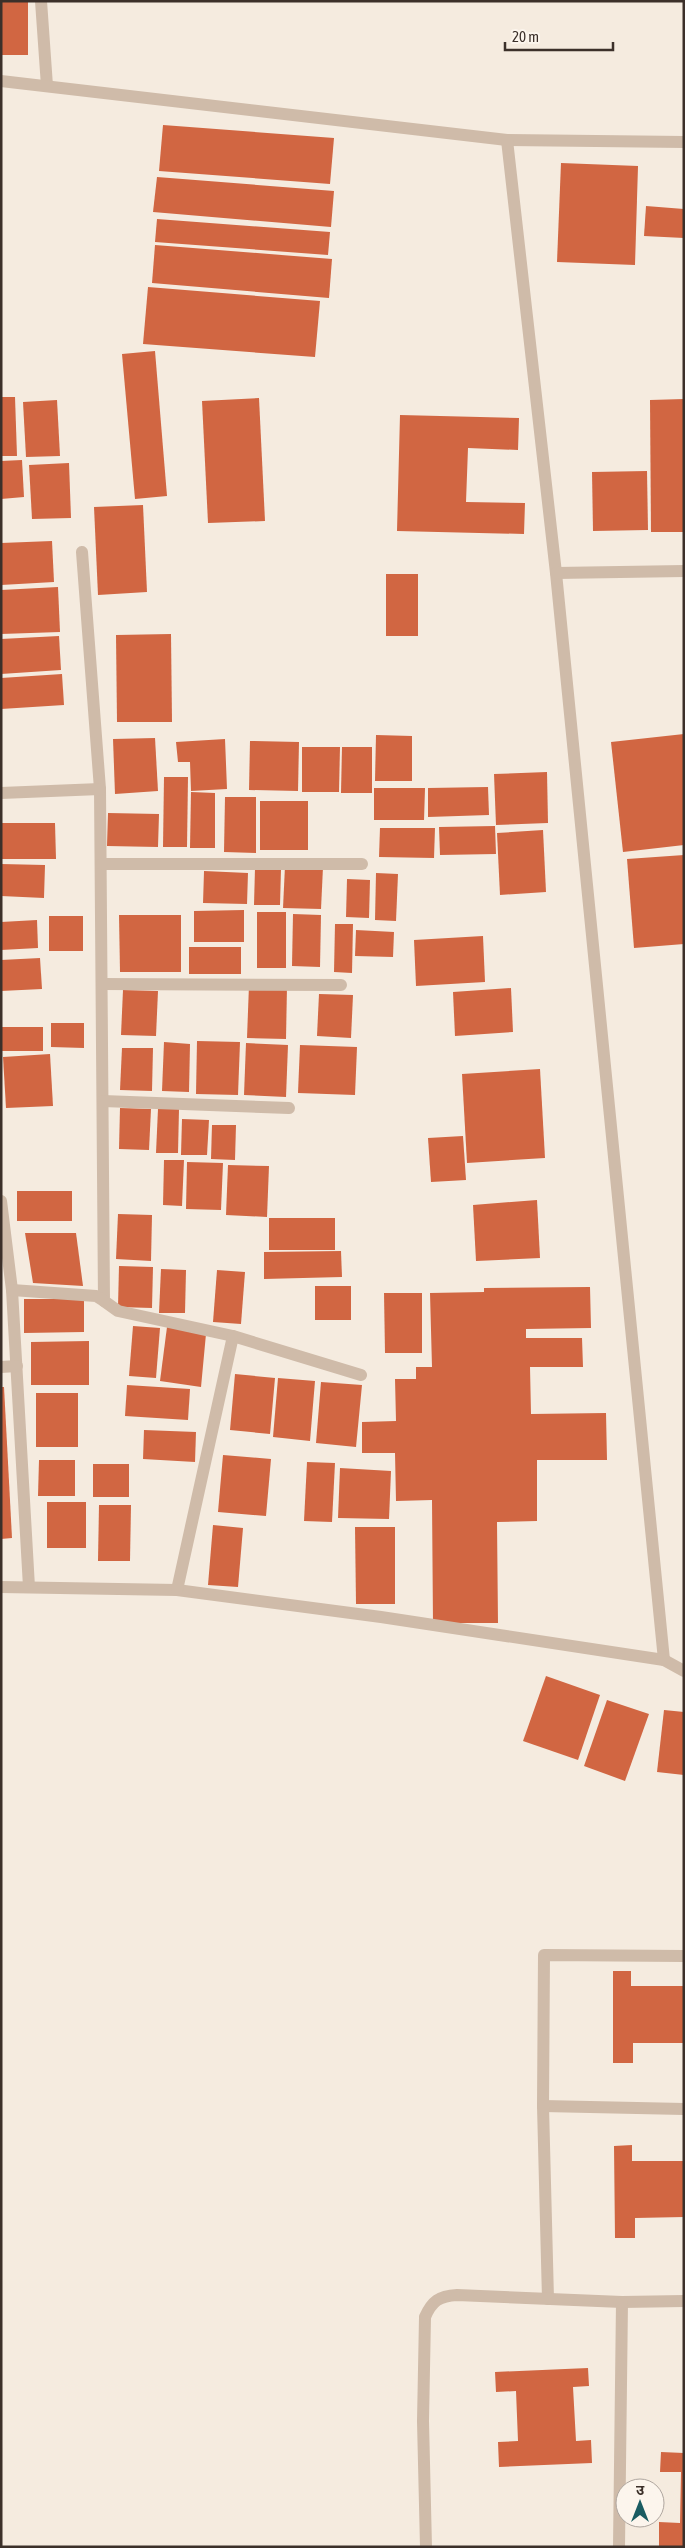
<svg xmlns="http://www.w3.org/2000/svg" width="685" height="2548" viewBox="0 0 685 2548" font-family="'Asap Condensed','Noto Sans Devanagari',sans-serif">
  <rect width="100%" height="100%" fill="#f5ebdf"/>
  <g fill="#d16642">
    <rect x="1" y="1" width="27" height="54"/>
    <path d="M163,125L334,138L330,184L159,171Z"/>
    <path d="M561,163L638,166L635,265L557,262Z"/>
    <path d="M157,177L334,191L331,227L153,212Z"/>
    <path d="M646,206L684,209V238L644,236Z"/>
    <path d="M157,219L330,232L328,255L155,242Z"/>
    <path d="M155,245L332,259L329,298L152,283Z"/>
    <path d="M148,287L320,301L315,357L143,344Z"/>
    <path d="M155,351L167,496L135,499L122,354Z"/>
    <path d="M1,397H15L17,456H1Z"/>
    <path d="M259,398L265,521L208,523L202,401Z"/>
    <path d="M684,399V532H651L650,400Z"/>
    <path d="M57,400L60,456L26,457L23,402Z"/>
    <path d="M400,415L519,418L518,450L468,448L466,502L525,503L524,534L397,531Z"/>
    <path d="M22,460L24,497L1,499V461Z"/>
    <path d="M69,463L71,518L32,519L29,465Z"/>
    <path d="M647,471L648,530L593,531L592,472Z"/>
    <path d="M143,505L147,592L98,595L94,507Z"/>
    <path d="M52,541L54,582L1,585V543Z"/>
    <rect x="386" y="574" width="32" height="62"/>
    <path d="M58,587L60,632L1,634V590Z"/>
    <path d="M171,634L172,722H117L116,635Z"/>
    <path d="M59,636L61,670L1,674V639Z"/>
    <path d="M62,674L64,705L1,709V678Z"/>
    <path d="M684,734V845L623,852L611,742Z"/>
    <path d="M376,735L412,736V781H375Z"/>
    <path d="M155,738L158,791L115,794L113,739Z"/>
    <path d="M225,739L227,789L191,791L190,762H178L176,742Z"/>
    <path d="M250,741L299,742L298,791L249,790Z"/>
    <path d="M302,747H340L339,792H302Z"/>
    <path d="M342,747H372V793H341Z"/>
    <path d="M547,772L548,823L496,825L494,774Z"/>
    <path d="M164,777H188L187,847H163Z"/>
    <path d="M488,787L489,815L428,817V788Z"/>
    <path d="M374,788H425L424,820H374Z"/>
    <path d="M191,792L215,793V848H190Z"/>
    <path d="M225,797H256V853L224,852Z"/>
    <rect x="260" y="801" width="48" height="49"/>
    <path d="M108,813L159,814L158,847L107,846Z"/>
    <path d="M1,823H55L56,859H1Z"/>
    <path d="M495,826L496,854L440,855L439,827Z"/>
    <path d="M380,828H435L434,858L379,857Z"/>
    <path d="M543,830L546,892L500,895L497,833Z"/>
    <path d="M684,855V944L634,948L627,859Z"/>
    <path d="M1,864L45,865L44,898L1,896Z"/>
    <path d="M285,866L323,867L321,909L283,908Z"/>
    <path d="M255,868L281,869L280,905H254Z"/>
    <path d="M204,871L248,873L247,904L203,903Z"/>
    <path d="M376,873L398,874L396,921L375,920Z"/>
    <path d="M347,879L370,880L369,918L346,917Z"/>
    <path d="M244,910V942H194V911Z"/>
    <rect x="257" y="912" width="29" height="56"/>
    <path d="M293,914L321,915L320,967L292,966Z"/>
    <path d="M119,915H181V972H120Z"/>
    <rect x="49" y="916" width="34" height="35"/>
    <path d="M37,920L38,948L1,950V922Z"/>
    <path d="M335,924H353L352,973L334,972Z"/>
    <path d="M356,930L394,932L393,957L355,956Z"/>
    <path d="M483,936L485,982L416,986L414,940Z"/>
    <rect x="189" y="947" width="52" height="27"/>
    <path d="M40,958L42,989L1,991V960Z"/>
    <path d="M249,985L287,986L286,1039L247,1038Z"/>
    <path d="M511,988L513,1032L455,1036L453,992Z"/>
    <path d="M123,990L158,991L156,1036L121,1035Z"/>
    <path d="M319,994L353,995L351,1038L317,1036Z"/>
    <path d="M51,1023H84V1048L51,1047Z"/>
    <rect x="1" y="1027" width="42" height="24"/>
    <path d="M197,1041L240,1042L238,1095L196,1094Z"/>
    <path d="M164,1042L190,1044L189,1092L162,1091Z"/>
    <path d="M246,1043L288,1045L286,1097L244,1095Z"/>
    <path d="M300,1045L357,1047L355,1095L298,1093Z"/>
    <path d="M122,1048H153L152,1091L120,1090Z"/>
    <path d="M50,1054L53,1106L6,1108L3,1057Z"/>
    <path d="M540,1069L545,1158L467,1163L462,1074Z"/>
    <path d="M120,1108L151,1109L149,1150L119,1149Z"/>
    <path d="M158,1109H179L178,1153H156Z"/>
    <path d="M182,1119L209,1120L207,1155H181Z"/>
    <path d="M212,1125H236L235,1160L211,1159Z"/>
    <path d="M463,1136L466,1180L431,1182L428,1138Z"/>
    <path d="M164,1160H184L182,1206L163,1205Z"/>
    <path d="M187,1162L223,1163L221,1210L186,1209Z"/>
    <path d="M228,1165L269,1166L267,1217L226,1215Z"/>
    <rect x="17" y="1191" width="55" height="30"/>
    <path d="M537,1200L540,1258L476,1261L473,1205Z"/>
    <path d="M118,1214L152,1215L151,1261L116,1259Z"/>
    <rect x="269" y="1218" width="66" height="32"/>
    <path d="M25,1233H76L83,1286L33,1283Z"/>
    <path d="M341,1251L342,1277L264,1279V1252Z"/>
    <path d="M119,1266L153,1267L152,1308L118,1307Z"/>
    <path d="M161,1269L186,1270L185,1313H159Z"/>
    <path d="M217,1270L245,1272L241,1324L213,1322Z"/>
    <rect x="315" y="1286" width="36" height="34"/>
    <path d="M590,1287L591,1328L526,1329V1338H582L583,1367H530L531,1414L606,1413L607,1460H537V1521L497,1522L498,1623H433L432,1500L396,1501L395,1453H362V1422L396,1421L395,1379H416V1367H432L430,1293L484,1292V1288Z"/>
    <path d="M384,1293H422V1353H385Z"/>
    <path d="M24,1299H84V1332L24,1333Z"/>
    <path d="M133,1326L160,1328L156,1378L129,1376Z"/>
    <path d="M167,1327L206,1334L201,1387L160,1381Z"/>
    <path d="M89,1341V1385H31V1342Z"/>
    <path d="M235,1374L275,1378L270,1434L230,1430Z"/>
    <path d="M278,1378L315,1381L310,1441L273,1437Z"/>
    <path d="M321,1382L362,1385L356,1447L316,1443Z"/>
    <path d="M127,1385L190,1389L188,1420L125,1416Z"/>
    <path d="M1,1387H4L12,1538L1,1539Z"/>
    <rect x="36" y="1393" width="42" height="54"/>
    <path d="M144,1430L196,1432L195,1462L143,1459Z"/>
    <path d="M223,1455L271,1459L266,1516L218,1512Z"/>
    <path d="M39,1460H75V1496H38Z"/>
    <path d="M307,1462L335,1463L332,1522L304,1521Z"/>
    <rect x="93" y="1464" width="36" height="33"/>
    <path d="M340,1468L391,1471L389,1519L338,1518Z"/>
    <rect x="47" y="1502" width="39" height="46"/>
    <path d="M99,1505H131L130,1561H98Z"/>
    <path d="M213,1525L243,1528L238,1587L208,1585Z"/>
    <path d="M355,1527H395V1604H356Z"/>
    <path d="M546,1676L600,1695L578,1760L523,1741Z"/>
    <path d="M607,1700L649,1714L625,1781L584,1766Z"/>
    <path d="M664,1710L684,1712V1775L657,1772Z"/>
    <path d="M613,1971H631V1986H684V2043H633V2063H613Z"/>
    <path d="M632,2145V2161H684V2217L635,2218V2238H615L614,2146Z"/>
    <path d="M588,2368L589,2386L573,2387L576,2441L591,2440L592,2463L499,2467L498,2442L518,2441L516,2391L496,2392L495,2372Z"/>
    <path d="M661,2452L684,2453V2547H659V2522L680,2523L681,2472H660Z"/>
  </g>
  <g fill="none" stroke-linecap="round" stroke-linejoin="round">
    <g stroke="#cfbba9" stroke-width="12">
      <path d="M41,1L47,86"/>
      <path d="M1,81L507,140L684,142"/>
      <path d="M507,140L556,573L664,1660"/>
      <path d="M82,552L100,789L104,1301L118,1311L233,1336"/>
      <path d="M556,573L684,571"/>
      <path d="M1,793L100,789"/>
      <path d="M102,864H362"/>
      <path d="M102,984L341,985"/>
      <path d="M103,1101L289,1108"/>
      <path d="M1,1201L12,1290L29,1587"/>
      <path d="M12,1290L96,1296L104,1301"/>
      <path d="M1,1367L17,1366"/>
      <path d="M1,1587L177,1590L381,1617L664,1660L684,1671"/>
      <path d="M177,1590L233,1336L361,1375"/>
      <path d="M543,2106L684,2109"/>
      <path d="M548,2299L543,2106L544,1955L684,1956"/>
      <path d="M426,2547L423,2421L425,2317C432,2301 439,2296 457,2295L622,2302L684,2301"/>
      <path d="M619,2547L622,2302"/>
    </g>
  </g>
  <rect width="685" height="2548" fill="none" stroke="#3c302a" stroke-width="5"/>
  <g transform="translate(640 2503)"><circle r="24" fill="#fcf5ed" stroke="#afa69f"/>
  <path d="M0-4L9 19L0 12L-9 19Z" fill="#1a5c62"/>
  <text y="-8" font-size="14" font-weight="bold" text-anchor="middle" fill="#3c302a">उ</text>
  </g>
  <path d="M505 42v8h108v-8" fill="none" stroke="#3c302a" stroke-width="2.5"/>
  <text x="512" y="42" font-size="15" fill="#3c302a" stroke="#fcf5ed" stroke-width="4" paint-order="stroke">20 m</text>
</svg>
